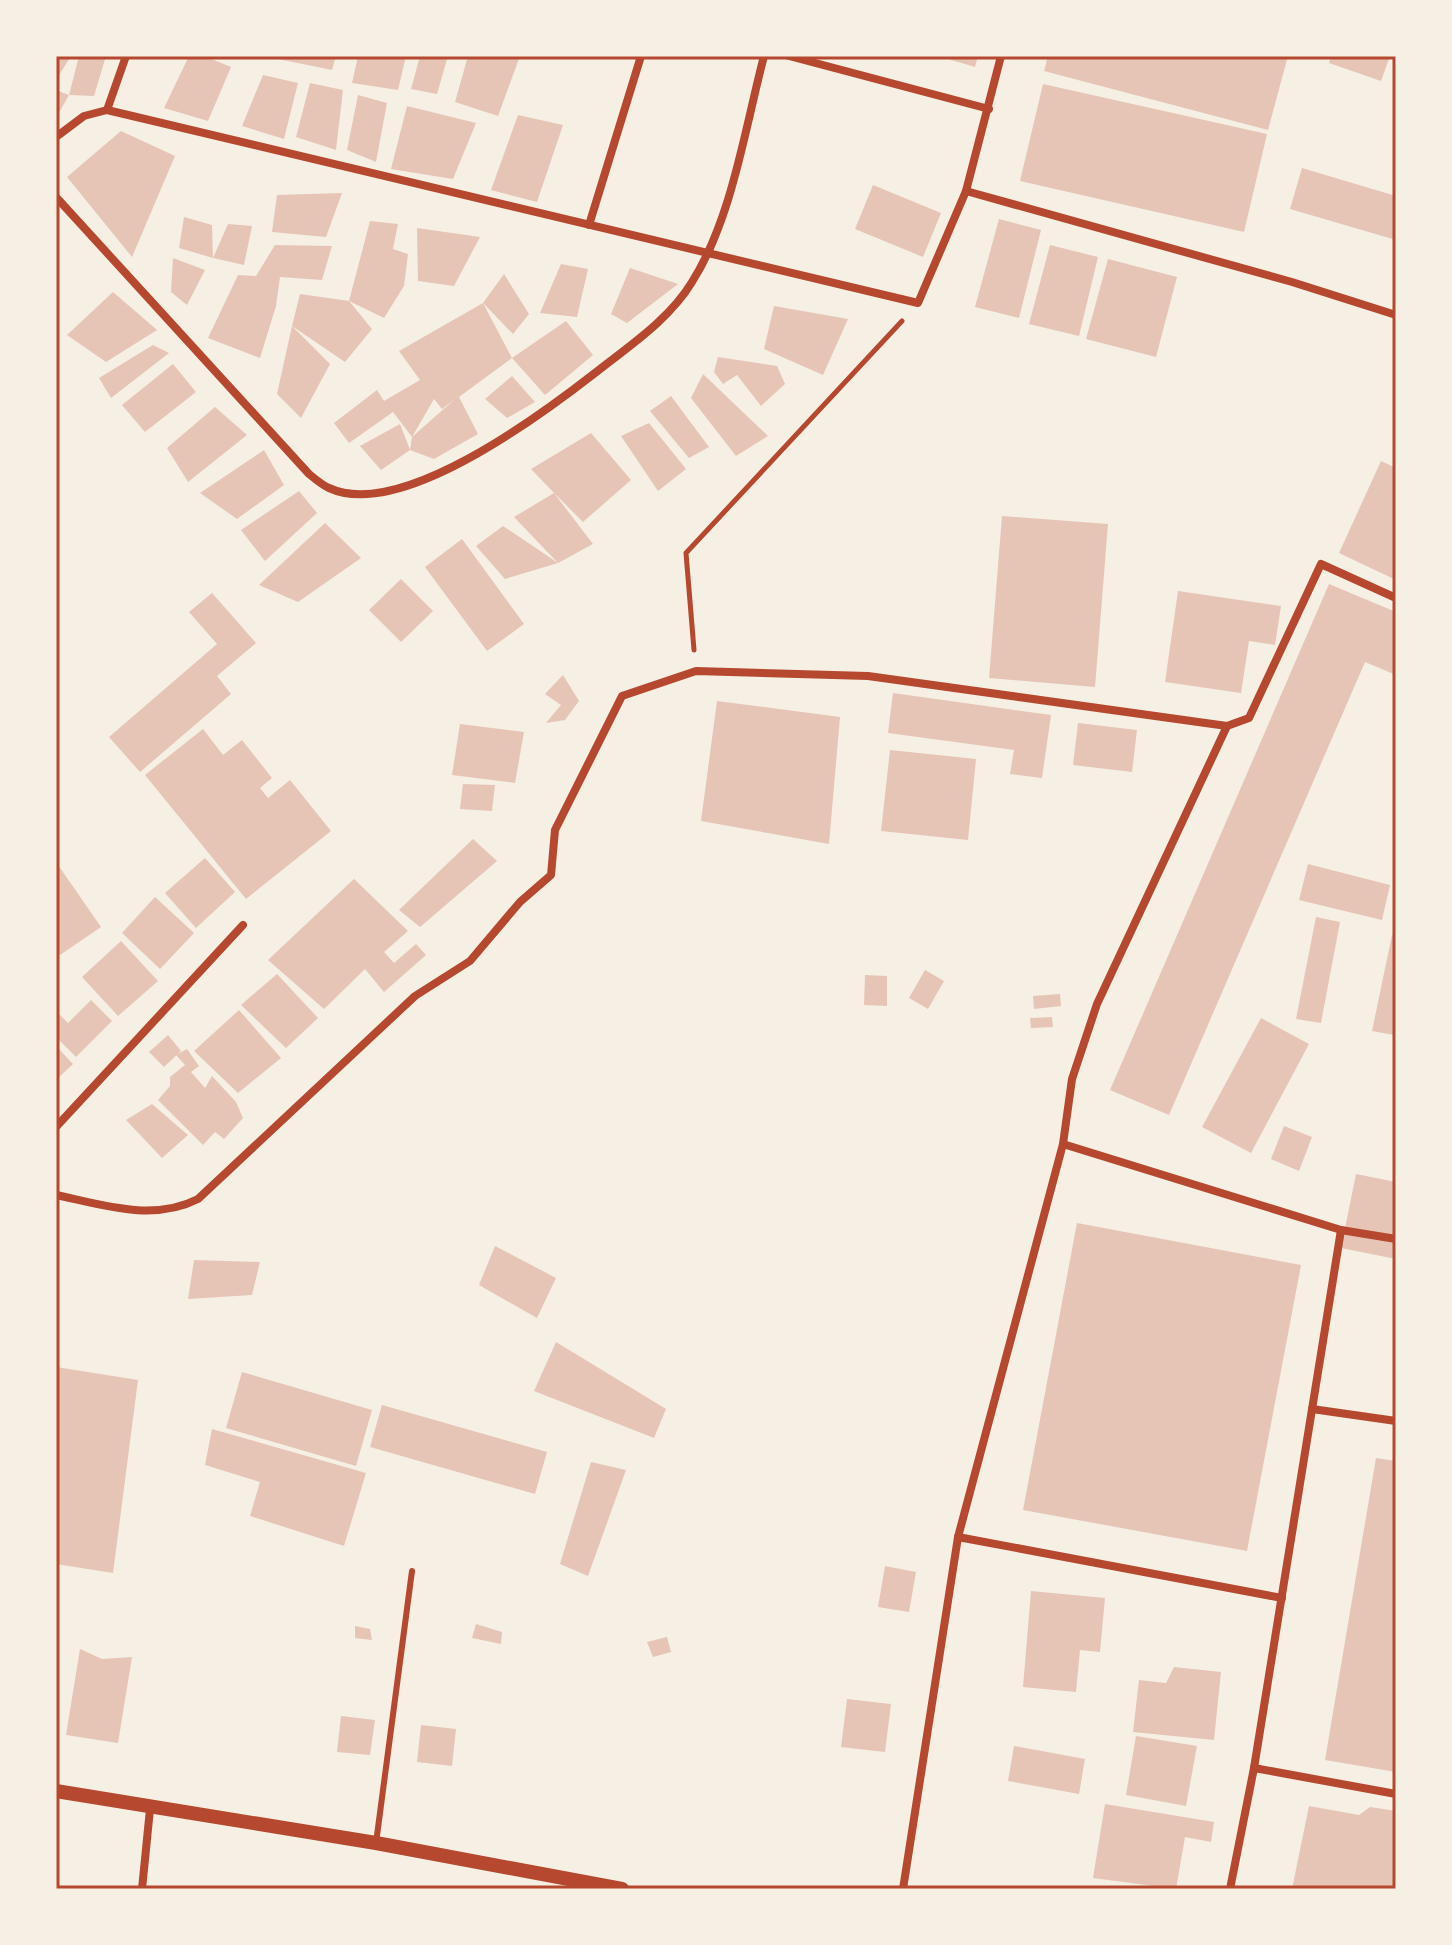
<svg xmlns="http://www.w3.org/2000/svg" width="1452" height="1945" viewBox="0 0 1452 1945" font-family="'Source Sans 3',sans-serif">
  <rect width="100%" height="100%" fill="#f6efe4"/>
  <g fill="#e6c5b7">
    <path d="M56,56H71L56,80Z"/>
    <path d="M79,56H106L94,96L69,95Z"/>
    <path d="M189,56H204L231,67L208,121L164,108Z"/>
    <path d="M263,56H336L332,70Z"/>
    <path d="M358,56H406L398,90L352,83Z"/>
    <path d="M420,56H448L437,94L411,89Z"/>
    <path d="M468,56H520L498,116L455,102Z"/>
    <path d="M938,56H978L975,67Z"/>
    <path d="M1048,56H1288L1268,130L1044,71Z"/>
    <path d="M1331,56H1390L1381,81L1329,63Z"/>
    <path d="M263,75L298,83L284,139L242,126Z"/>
    <path d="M310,83L343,90L336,150L296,137Z"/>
    <path d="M1043,84L1267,134L1244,232L1020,181Z"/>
    <path d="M56,90L69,95L56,118Z"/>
    <path d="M358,95L387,103L376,162L347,150Z"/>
    <path d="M407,106L476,123L453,179L391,169Z"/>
    <path d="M518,115L563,125L537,202L491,190Z"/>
    <path d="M121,131L175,156L132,257L67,177Z"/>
    <path d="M1302,168L1396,196V240L1290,209Z"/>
    <path d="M873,185L941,213L923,257L855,229Z"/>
    <path d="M342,193L326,237L272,232L277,195Z"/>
    <path d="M184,217L212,225L213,258L228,224L252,226L244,265L213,258L179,248Z"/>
    <path d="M999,219L1041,230L1019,318L975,307Z"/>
    <path d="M370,221L398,224L393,249L408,254L404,286L384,318L349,301Z"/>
    <path d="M417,228L480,237L454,286L418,281Z"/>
    <path d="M275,245L332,246L322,280L280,277L276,306L260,358L208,338L238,275L256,276Z"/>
    <path d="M1050,245L1098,257L1079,336L1029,324Z"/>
    <path d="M173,258L205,270L187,305L171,292Z"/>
    <path d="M1108,259L1177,277L1156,357L1086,339Z"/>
    <path d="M561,264L588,269L577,317L540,313Z"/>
    <path d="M630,268L678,284L627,323L611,314Z"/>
    <path d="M504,274L529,314L513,334L483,303Z"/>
    <path d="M113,292L157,330L106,362L67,335Z"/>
    <path d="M300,294L349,301L372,329L345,362L292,326Z"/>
    <path d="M483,303L512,358L566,321L593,355L545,395L512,358L459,397L478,434L434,459L410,450L412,437L454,400L442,409L434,399L412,437L393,412L349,443L334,423L377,390L384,401L420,380L399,351Z"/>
    <path d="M774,306L848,319L823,375L764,349Z"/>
    <path d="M292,326L330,364L301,418L277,394Z"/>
    <path d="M153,345L169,353L111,398L99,378Z"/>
    <path d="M718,357L777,366L785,384L761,406L737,375L723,384L714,372Z"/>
    <path d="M173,364L196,392L145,432L122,405Z"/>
    <path d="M703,374L768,436L736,456L691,398Z"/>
    <path d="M512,376L535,402L507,418L485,399Z"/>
    <path d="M671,396L709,447L689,458L650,411Z"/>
    <path d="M215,407L247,435L188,482L167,448Z"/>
    <path d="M649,423L686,469L658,491L621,436Z"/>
    <path d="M400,424L410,450L381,470L360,446Z"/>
    <path d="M591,433L631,480L583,522L554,493L593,544L558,563L505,579L476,546L503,526L558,563L514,517L554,493L531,469Z"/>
    <path d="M264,450L284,485L237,519L200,493Z"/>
    <path d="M1381,461L1396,468V580L1339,553Z"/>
    <path d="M299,491L317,513L265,561L241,530Z"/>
    <path d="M1002,516L1108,524L1095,687L989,678Z"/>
    <path d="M325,523L361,558L298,602L259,585Z"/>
    <path d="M462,539L524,624L487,651L425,567Z"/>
    <path d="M401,579L433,611L401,642L369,610Z"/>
    <path d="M1329,584L1396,612V675L1365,662L1169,1115L1110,1090Z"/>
    <path d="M1178,591L1281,606L1275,645L1249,641L1241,693L1165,682Z"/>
    <path d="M212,593L256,643L217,676L231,694L140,772L109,737L217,644L189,612Z"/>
    <path d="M563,675L579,701L565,720L546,723L561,705L545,694Z"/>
    <path d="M893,693L1051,715L1042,778L1010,774L1014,750L888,733Z"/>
    <path d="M717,701L840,717L829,844L701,821Z"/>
    <path d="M1078,723L1137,730L1132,772L1073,765Z"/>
    <path d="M460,724L524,732L515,783L452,775Z"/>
    <path d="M203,729L223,755L242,740L272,778L260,788L268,798L290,780L331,831L246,899L145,775Z"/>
    <path d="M890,750L976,759L968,840L881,831Z"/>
    <path d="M463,784L495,785L492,811L460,809Z"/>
    <path d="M473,839L497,861L420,927L399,910Z"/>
    <path d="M205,858L235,892L196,928L165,893Z"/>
    <path d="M56,862L101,927L60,955L56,949Z"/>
    <path d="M1308,864L1390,885L1382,920L1299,900Z"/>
    <path d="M354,879L408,931L384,952L394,963L416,944L426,955L384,992L365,969L324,1009L268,960Z"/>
    <path d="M155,897L194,933L160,969L122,933Z"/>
    <path d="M1316,917L1340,922L1321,1023L1296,1019Z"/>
    <path d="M1392,935L1396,936L1394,1035L1372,1031Z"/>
    <path d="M121,941L158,981L118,1016L82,977Z"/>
    <path d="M925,970L944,981L928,1009L909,998Z"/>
    <path d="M277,974L318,1018L286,1048L241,1005Z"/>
    <path d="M865,975L887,976V1006L864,1005Z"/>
    <path d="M1060,994L1061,1006L1034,1009L1033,996Z"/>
    <path d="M91,1000L112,1021L76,1057L56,1037V1011L68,1023Z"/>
    <path d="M239,1010L281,1058L238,1093L194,1051Z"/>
    <path d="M1052,1017L1053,1027L1031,1028L1030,1018Z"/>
    <path d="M1261,1018L1309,1044L1251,1153L1202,1127Z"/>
    <path d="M168,1035L181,1051L164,1067L149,1052Z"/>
    <path d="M56,1046L73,1064L56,1080Z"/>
    <path d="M187,1049L199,1066L191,1072L205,1088L212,1076L236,1102L243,1118L224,1139L215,1132L203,1145L158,1100L170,1086V1077L185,1065L176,1055Z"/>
    <path d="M152,1104L188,1135L162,1158L126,1120Z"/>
    <path d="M1284,1126L1312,1137L1299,1171L1271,1159Z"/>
    <path d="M1356,1174L1396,1182V1259L1341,1248Z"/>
    <path d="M1077,1223L1301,1265L1247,1551L1023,1510Z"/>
    <path d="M495,1246L556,1278L537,1318L479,1285Z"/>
    <path d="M194,1260L260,1262L252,1295L188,1299Z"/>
    <path d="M556,1342L666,1409L654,1438L534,1391Z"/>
    <path d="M56,1367L138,1380L113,1573L56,1564Z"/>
    <path d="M242,1372L372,1410L356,1466L226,1428Z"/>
    <path d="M382,1405L547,1452L535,1494L370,1447Z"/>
    <path d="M212,1429L366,1473L344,1546L250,1516L260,1482L205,1465Z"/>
    <path d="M1376,1458L1396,1461V1772L1325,1760Z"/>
    <path d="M591,1462L626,1470L588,1576L560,1564Z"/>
    <path d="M885,1566L916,1572L909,1612L878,1607Z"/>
    <path d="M1031,1591L1105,1598L1100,1652L1080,1650L1076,1692L1023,1687Z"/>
    <path d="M476,1624L502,1632L501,1644L472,1638Z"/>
    <path d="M355,1626L370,1629L372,1640L355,1638Z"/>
    <path d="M667,1637L671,1652L653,1657L647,1642Z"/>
    <path d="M80,1649L102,1659L132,1657L118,1743L66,1735Z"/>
    <path d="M1174,1667L1221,1672L1214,1740L1133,1732L1139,1680L1166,1683Z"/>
    <path d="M847,1699L891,1704L885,1752L841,1747Z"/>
    <path d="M341,1716L375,1720L370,1755L337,1752Z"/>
    <path d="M421,1725L456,1729L452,1766L417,1762Z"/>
    <path d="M1136,1736L1197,1746L1186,1806L1126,1795Z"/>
    <path d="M1014,1746L1085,1759L1079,1794L1008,1781Z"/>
    <path d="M1105,1804L1214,1822L1211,1842L1185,1837L1176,1889L1093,1878Z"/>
    <path d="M1309,1806L1359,1815L1370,1807L1396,1811V1889H1292Z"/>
  </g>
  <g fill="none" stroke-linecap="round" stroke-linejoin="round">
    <path stroke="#b5482f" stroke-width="5" d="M694,650L686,553L902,321"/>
    <path stroke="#b5482f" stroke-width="6" d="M376,1843L412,1571"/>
    <g stroke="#b5482f" stroke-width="8">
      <path d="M789,56L989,109"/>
      <path d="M107,110L126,56"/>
      <path d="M56,137L84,116L107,110L918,303L966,191L1001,56"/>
      <path d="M966,191L1292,282L1396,315"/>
      <path d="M56,197L309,474C315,479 322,485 329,488C400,521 541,415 595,373C629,346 669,320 692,282C732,219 745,128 764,56"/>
      <path d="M589,225L641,56"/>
      <path d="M1227,726L1249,718L1321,564L1396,598"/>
      <path d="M56,1127L243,925"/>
      <path d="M1063,1144L1341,1230L1396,1239"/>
      <path d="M56,1195C103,1205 153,1222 198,1199L415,996L470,961L520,902L551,875L555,830L622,696L696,671L868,676L1227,726L1097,1004L1072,1079L1063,1144L958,1537L903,1889"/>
      <path d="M1312,1409L1396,1421"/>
      <path d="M958,1537L1282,1598"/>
      <path d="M1254,1768L1396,1794"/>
      <path d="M142,1889L150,1809"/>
      <path d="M1230,1889L1254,1768L1341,1230"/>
    </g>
    <path stroke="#b5482f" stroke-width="14" d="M56,1791L376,1843L622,1889"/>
  </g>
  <rect width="1452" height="1945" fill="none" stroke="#f6efe4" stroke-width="116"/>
  <rect x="58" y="58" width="1336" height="1829" fill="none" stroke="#b5482f" stroke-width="3"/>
</svg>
